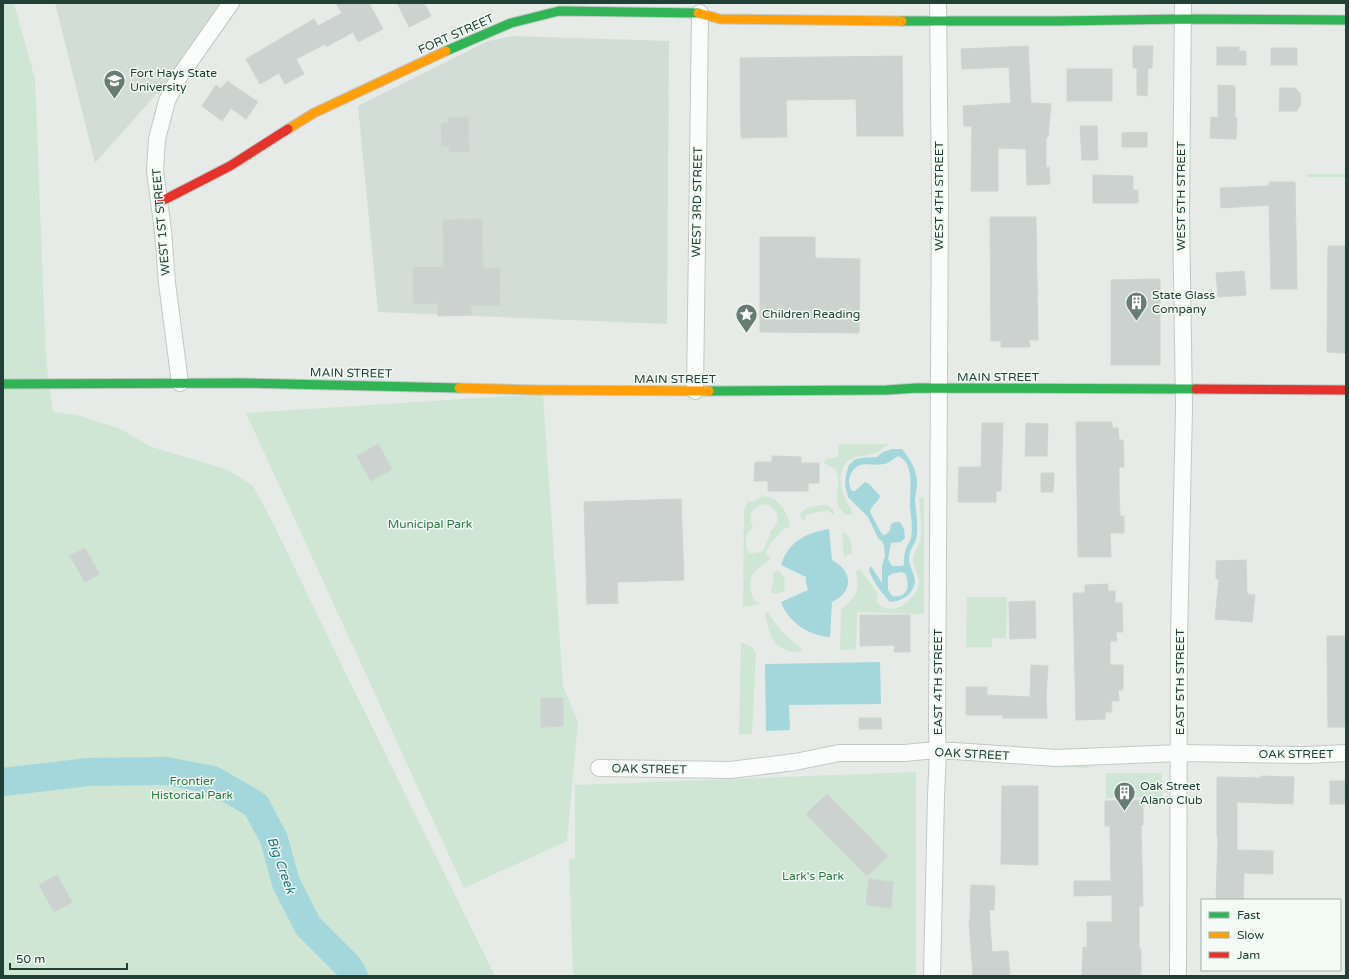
<svg xmlns="http://www.w3.org/2000/svg" width="1349" height="979" viewBox="0 0 1349 979" font-family="'Varela Round',sans-serif">
  <rect width="100%" height="100%" fill="#e6ebe8"/>
  <g fill="#d3ddd8">
    <path d="M55,3H231L207,37L95,163Z"/>
    <path d="M513,36L669,41L667,324L378,312L358,106L488,41Z"/>
  </g>
  <g fill="#cee6d3" fill-rule="evenodd">
    <path d="M3,3H14L35,79L46,360L53,412L77,415L118,428L152,447L228,470L253,486L272,521L345,672L495,976H3Z"/>
    <rect x="1307" y="174" width="39" height="3"/>
    <path d="M543,394L563,686L578,722L567,841L464,888L246,413Z"/>
    <path d="M839,444H889C883,448 877,453 870,454C865,456 860,455 855,457C830,468 843,497 853,513L848,515C826,505 846,483 835,469C833,467 827,465 824,463L826,459L838,457Z"/>
    <path d="M762,496C765,497 769,497 772,498C781,502 791,518 789,528L785,527L768,547L766,553L771,558C752,574 745,575 754,601L759,602L760,604L743,607L744,510L748,501L754,502ZM766,504C779,508 782,523 770,531L769,538L763,551L756,553H749C744,544 745,533 753,527C747,515 753,505 766,504Z"/>
    <path d="M924,497V614L857,612L856,649L840,650L841,610C856,596 860,592 856,571L860,569L878,594L876,600L881,607C885,608 889,609 893,609C904,608 920,592 919,581C918,573 913,567 913,560C914,551 920,545 921,536C922,524 920,511 919,499Z"/>
    <path d="M821,505C827,505 833,507 834,514H832L828,510L806,515L805,520H802L800,515C803,507 813,507 821,505Z"/>
    <path d="M845,533C851,537 852,547 852,553L844,557L842,534Z"/>
    <path d="M776,571H779C785,577 786,582 784,591L777,594L772,593L771,589L774,581L773,574Z"/>
    <path d="M967,597H1007L1006,638H992V647H966Z"/>
    <path d="M767,611C777,627 787,638 802,648L801,652C773,652 770,637 765,614Z"/>
    <path d="M741,642L753,648L756,653L752,734H739Z"/>
    <path d="M1065,763H1087L1089,768L1062,767Z"/>
    <path d="M916,772V976H573L569,859L575,858V785Z"/>
    <path d="M1106,773H1162L1163,798H1106Z"/>
  </g>
  <g fill="#a4d7dc" fill-rule="evenodd">
    <path d="M892,449H902C910,459 918,471 917,485C917,490 915,495 915,500C916,511 918,523 917,534C917,542 910,548 909,557C908,567 918,577 914,586C910,597 900,601 890,602C881,592 873,582 869,570L871,566L882,583V566L885,555L884,546L882,541L878,538L868,517L848,497L845,485L846,475L849,465L854,460L860,458L877,457L883,452ZM898,456C916,463 909,493 910,507C911,517 913,528 911,538C910,541 908,544 907,546C904,553 904,558 904,565L901,566H892L888,559L891,543L901,542L905,538L904,529L900,522H895L891,524C890,529 890,534 883,535L880,531L870,512C871,505 879,502 880,496L869,484L865,482L855,491H852C849,486 848,481 850,476C858,458 869,467 884,464C890,463 893,459 898,456ZM901,572L905,573C910,584 909,599 892,596L888,590V577L891,574Z"/>
    <path d="M829,529L832,560C853,571 854,592 832,602L830,637C809,636 788,622 781,602L808,590L806,583V577L781,565C789,541 806,533 829,529Z"/>
    <path d="M880,662L881,704L789,705L790,730L766,731L765,664Z"/>
  </g>
  <g fill="none" stroke-linecap="round" stroke-linejoin="round">
    <path stroke="#a4d7dc" stroke-width="28" d="M3,782L88,772L166,771L213,780L256,805L274,839L286,883L308,926L349,967L354,976"/>
  </g>
  <g fill="#ccd2d0" stroke="#ced4d1">
    <path d="M336,3H369L383,29L358,42L353,32L326,47L325,44L296,59L304,74L285,84L279,73L260,84L246,59L314,19L318,26L342,13Z"/>
    <path d="M397,3H424L431,16L409,27Z"/>
    <path d="M1028,46L1031,103L1051,104L1048,137H1046V168L1049,167L1050,184L1027,185L1026,149L998,148V191H971L972,126H964L963,106L1011,103L1009,67L962,69L961,49Z"/>
    <path d="M1133,46H1153L1152,68H1148L1147,96L1137,95V68H1133Z"/>
    <path d="M1217,47H1239V51H1246V65H1217Z"/>
    <rect x="1271" y="48" width="26" height="17"/>
    <path d="M902,56L903,136H857L856,99L786,100L787,137L741,138L740,58Z"/>
    <rect x="1067" y="69" width="45" height="32"/>
    <path d="M227,81L258,102L246,119L231,108L222,121L202,106L216,85L221,89Z"/>
    <path d="M1218,85L1235,86V118H1237L1236,139L1210,138L1211,117L1218,118Z"/>
    <path d="M1280,88H1295L1300,93L1301,104L1297,111H1279Z"/>
    <path d="M468,117L469,152H449V146H442L441,124L449,123L448,118Z"/>
    <path d="M1080,126H1097L1098,160H1082Z"/>
    <path d="M1147,132V147H1122V133Z"/>
    <path d="M1093,175L1133,176V190H1138V203H1093Z"/>
    <path d="M1269,182H1295L1297,289H1271L1269,205L1221,208L1220,188L1269,186Z"/>
    <path d="M990,217H1036L1038,340H1029L1030,347H1001V341H991Z"/>
    <path d="M482,219L483,268H499L500,305H471V315L438,316V303L413,304V267H444L443,220Z"/>
    <path d="M760,237H815V258L860,259L859,333L760,332Z"/>
    <path d="M1328,246H1346V353L1327,352Z"/>
    <path d="M1244,271L1246,295L1218,297L1216,273Z"/>
    <path d="M1160,279V365H1111V280Z"/>
    <path d="M1076,422H1112V428H1118L1119,440H1123L1124,467H1119V489L1120,516H1124V533H1110L1111,557H1078Z"/>
    <path d="M982,423H1003L1001,491H996V502H958L959,467H981Z"/>
    <path d="M1026,423L1048,424L1047,456H1025Z"/>
    <path d="M378,444L392,469L371,481L357,456Z"/>
    <path d="M772,456L801,457V463H819V483H808V491H768V481H754L755,462H772Z"/>
    <path d="M1041,473H1054L1053,492H1041Z"/>
    <path d="M681,499L684,580L617,582L618,603L587,604L584,502Z"/>
    <path d="M85,548L99,574L85,582L70,556Z"/>
    <path d="M1246,560L1247,594L1255,595L1252,622L1215,619L1219,579H1216V561Z"/>
    <path d="M1108,584V591H1115V603H1122L1123,632H1116L1117,641H1110V665H1123V690H1118L1119,701H1111L1112,712H1105V719L1076,720L1073,593H1085V585Z"/>
    <path d="M1035,601L1036,638L1010,639L1009,602Z"/>
    <path d="M860,615H910V652H894L895,645L860,646Z"/>
    <path d="M1327,636H1346V727H1328Z"/>
    <path d="M1031,665L1048,666L1046,696L1047,718H1003V715H966V687H987V695L1030,697Z"/>
    <path d="M541,698H563V726L541,727Z"/>
    <path d="M859,718H881L882,729H859Z"/>
    <path d="M1261,776L1294,777L1293,804L1237,802V850L1273,851V874L1244,873L1243,900H1216L1218,838H1217V777L1261,778Z"/>
    <rect x="1330" y="781" width="16" height="23"/>
    <path d="M1002,786H1038V865L1001,864Z"/>
    <path d="M827,794L888,856L867,876L806,814Z"/>
    <path d="M1143,800V825H1141L1143,906H1139V949H1141V976H1082L1083,947L1087,948V922H1112V895L1074,896V881H1111L1110,826H1105V801Z"/>
    <path d="M57,875L72,902L54,912L39,885Z"/>
    <path d="M869,879L893,882L891,908L866,905Z"/>
    <path d="M971,885L995,886L994,910H989L992,952L1008,951L1010,976H973L969,920H970Z"/>
  </g>
  <g fill="none" stroke-linecap="round" stroke-linejoin="round">
    <defs>
      <g id="street">
        <path d="M180,383L167,283L163,231L155,170L157,139L167,101L179,77L231,3"/>
        <path d="M695,391L700,13"/>
        <path d="M599,768L730,770L795,762L839,753H905L925,751H954L1056,758L1180,753L1306,755L1346,753"/>
        <path d="M932,976L936,796L938,752L937,730L940,196L938,3"/>
        <path d="M1178,976L1179,638L1184,408L1181,212L1183,3"/>
      </g>
      <g id="fast">
        <path d="M902,21H1059L1183,19L1346,20"/>
        <path d="M446,51L511,23L559,11L698,13"/>
        <path d="M3,384L241,383L459,388"/>
        <path d="M709,391L887,390L917,388L1196,389"/>
      </g>
      <g id="slow">
        <path d="M698,13L720,19L902,21"/>
        <path d="M288,129L314,113L446,51"/>
        <path d="M459,388L535,390L709,391"/>
      </g>
      <g id="jam">
        <path d="M160,202L230,166L288,129"/>
        <path d="M1196,389L1346,390"/>
      </g>
    </defs>
    <use href="#street" stroke="#c3c8c5" stroke-width="18"/>
    <use href="#fast" stroke="#c1c9c5" stroke-width="11"/>
    <use href="#slow" stroke="#c1c9c5" stroke-width="11"/>
    <use href="#jam" stroke="#c1c9c5" stroke-width="11"/>
    <use href="#street" stroke="#fbfcfc" stroke-width="16"/>
    <use href="#fast" stroke="#30b455" stroke-width="9"/>
    <use href="#slow" stroke="#ff9f0a" stroke-width="9"/>
    <use href="#jam" stroke="#e5322d" stroke-width="9"/>
  </g>
  <defs>
    <symbol id="university-pin" viewBox="-11 -11 22 30"><path d="M0 17L-7.5 6A9.5 9.5 0 1 1 7.5 6Z" fill="#667c74" stroke="#f4faf6"/><path d="M0-5L7-2L0 1L-7-2ZM-4 1L0 2.5L4 1V4Q0 6-4 4Z" fill="#fff"/></symbol>
    <symbol id="building-pin" viewBox="-11 -11 22 30"><path d="M0 17L-7.5 6A9.5 9.5 0 1 1 7.5 6Z" fill="#667c74" stroke="#f4faf6"/><path d="M-4-6H4V6H1V3H-1V6H-4ZM-2.5-4.3h1.7v1.8h-1.7ZM.8-4.3h1.7v1.8H.8ZM-2.5-1h1.7V.8h-1.7ZM.8-1h1.7V.8H.8Z" fill="#fff"/></symbol>
    <symbol id="sight-pin" viewBox="-11 -11 22 30"><path d="M0 17L-7.5 6A9.5 9.5 0 1 1 7.5 6Z" fill="#667c74" stroke="#f4faf6"/><path d="M0-6L1.8-2.2L6-1.7L2.9 1.2L3.7 5.4L0 3.3L-3.7 5.4L-2.9 1.2L-6-1.7L-1.8-2.2Z" fill="#fff"/></symbol>
  </defs>
  <g fill-rule="evenodd">
    <use href="#university-pin" x="102" y="68" width="25" height="34"/>
    <use href="#building-pin" x="1124" y="290" width="25" height="34"/>
    <use href="#sight-pin" x="734" y="302" width="25" height="34"/>
    <use href="#building-pin" x="1112" y="780" width="25" height="34"/>
  </g>
  <g text-anchor="middle" stroke-width="3" stroke-linejoin="round" paint-order="stroke">
    <g font-size="12" fill="#214136" stroke="#f4faf6">
      <text transform="translate(456 34) rotate(-24)" y="4">FORT STREET</text>
      <text transform="translate(939 196) rotate(-90)" y="4">WEST 4TH STREET</text>
      <text transform="translate(1181 196) rotate(-90)" y="4">WEST 5TH STREET</text>
      <text transform="translate(697 202) rotate(-89)" y="4">WEST 3RD STREET</text>
      <text transform="translate(161 222) rotate(-95)" y="4">WEST 1ST STREET</text>
      <text transform="translate(351 373) rotate(1)" y="4">MAIN STREET</text>
      <text x="998" y="381">MAIN STREET</text>
      <text x="675" y="383">MAIN STREET</text>
      <text transform="translate(938 682) rotate(-90)" y="4">EAST 4TH STREET</text>
      <text transform="translate(1180 682) rotate(-90)" y="4">EAST 5TH STREET</text>
      <text transform="translate(972 754) rotate(3)" y="4">OAK STREET</text>
      <text x="1296" y="758">OAK STREET</text>
      <text transform="translate(649 769) rotate(1)" y="4">OAK STREET</text>
    </g>
    <g font-size="12" fill="#214136" stroke="#f4faf6" text-anchor="start">
      <text x="130" y="77">Fort Hays State<tspan x="130" dy="14">University</tspan></text>
      <text x="1152" y="299">State Glass<tspan x="1152" dy="14">Company</tspan></text>
      <text x="762" y="318">Children Reading</text>
      <text x="1140" y="790">Oak Street<tspan x="1140" dy="14">Alano Club</tspan></text>
    </g>
    <g font-size="12" fill="#277b43" stroke="#f4faf6">
      <text x="430" y="528">Municipal Park</text>
      <text x="192" y="785">Frontier<tspan x="192" dy="14">Historical Park</tspan></text>
      <text x="813" y="880">Lark's Park</text>
    </g>
    <g font-size="13" font-style="italic" fill="#167682" stroke="#f4faf6">
      <text transform="translate(282 865) rotate(70)" y="5">Big Creek</text>
    </g>
  </g>
  <rect width="1349" height="979" fill="none" stroke="#214136" stroke-width="8"/>
  <rect x="1201" y="899" width="140" height="72" fill="#f4faf6" stroke="#a0b0a9"/>
  <rect x="1209" y="912" width="20" height="6" fill="#30b455" stroke="#a0b0a9"/>
  <text x="1237" y="919" font-size="12" fill="#214136">Fast</text>
  <rect x="1209" y="932" width="20" height="6" fill="#ff9f0a" stroke="#a0b0a9"/>
  <text x="1237" y="939" font-size="12" fill="#214136">Slow</text>
  <rect x="1209" y="952" width="20" height="6" fill="#e5322d" stroke="#a0b0a9"/>
  <text x="1237" y="959" font-size="12" fill="#214136">Jam</text>
  <path d="M10 963v6h117v-6" fill="none" stroke="#214136" stroke-width="2"/>
  <text x="16" y="963" font-size="12" fill="#214136" stroke="#f4faf6" stroke-width="3" paint-order="stroke">50 m</text>
</svg>
